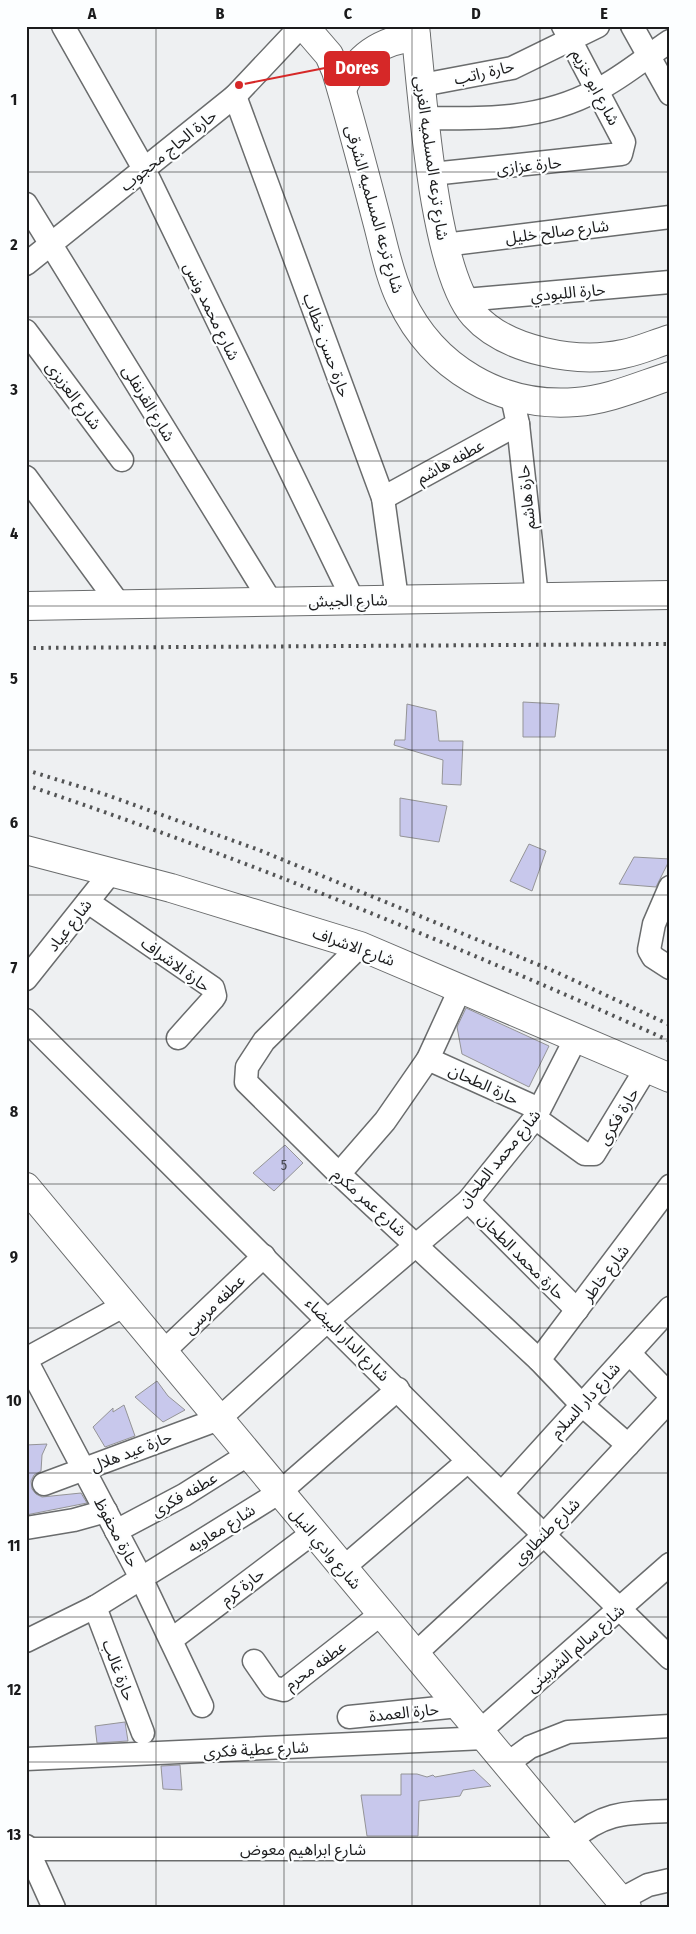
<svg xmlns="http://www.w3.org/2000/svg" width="696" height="1934" viewBox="0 0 696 1934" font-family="'Fira Sans Condensed','Noto Sans Arabic',sans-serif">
  <rect width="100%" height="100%" fill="#eef0f2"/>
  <g fill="#c8c8ec" stroke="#949496">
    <path d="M523,702L559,704L555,737H523Z"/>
    <path d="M407,704L436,711L439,741H463L461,785L442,784L443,760L394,745L395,740H405Z"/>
    <path d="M400,798L447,806L439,842L400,836Z"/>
    <path d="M529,844L546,851L532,891L510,881Z"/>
    <path d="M634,857L670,859L656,887L619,884Z"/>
    <path d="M466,1008L549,1046L529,1087L462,1054L457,1027Z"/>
    <path d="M285,1145L303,1163L274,1191L253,1173Z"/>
    <path d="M157,1381L168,1396L185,1410L163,1422L135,1397Z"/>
    <path d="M124,1405L135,1436L105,1447L93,1427L113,1408V1412Z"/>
    <path d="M47,1444L42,1455L41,1471L34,1475L31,1481L32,1489L36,1494L42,1497L81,1493L87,1503L26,1515V1445Z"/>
    <path d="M125,1722L128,1741L97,1743L95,1726Z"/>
    <path d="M180,1765L182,1790L163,1789L161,1766Z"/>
    <path d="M474,1770L491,1786L463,1790L460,1796L419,1801L418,1836H367L361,1795H401V1774H417L427,1777L433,1775L435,1777Z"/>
  </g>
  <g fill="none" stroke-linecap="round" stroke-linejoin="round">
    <defs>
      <g id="minor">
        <path d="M63,26L144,169L353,600"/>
        <path d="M632,26L670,94"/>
        <path d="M422,85L512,68L598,26"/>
        <path d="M235,96L383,498L397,599"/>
        <path d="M426,118C486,119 542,120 597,90C623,77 646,57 670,41"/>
        <path d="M432,174L621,154L624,142L563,26"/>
        <path d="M26,204L271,602"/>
        <path d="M444,245L670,217"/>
        <path d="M26,264L235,96L301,26"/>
        <path d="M465,300L670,282"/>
        <path d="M26,331L122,460"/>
        <path d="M512,397L518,424L537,597"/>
        <path d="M26,477L119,604"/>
        <path d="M383,498L518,424"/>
        <path d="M670,887L654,924L649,950L653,957L670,968"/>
        <path d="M88,902L213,988L215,996L213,999L178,1038"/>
        <path d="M360,946L264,1041L247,1067L246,1082L339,1174L539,1360L581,1404L628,1445"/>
        <path d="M26,979L112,871"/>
        <path d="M26,1020L468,1461L670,1658"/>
        <path d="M428,1059L539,1109"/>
        <path d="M535,1118L585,1154H594L647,1067"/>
        <path d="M339,1174L385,1121L428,1059L461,987"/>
        <path d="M468,1201L577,1310"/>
        <path d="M163,1352L264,1256"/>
        <path d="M629,1353L670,1395"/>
        <path d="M26,1359L125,1305"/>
        <path d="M26,1360L141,1578L202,1706"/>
        <path d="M539,1360L670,1186"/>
        <path d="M44,1484L219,1419L328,1320L468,1201L535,1118L576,1038"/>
        <path d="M502,1493L670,1308"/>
        <path d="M26,1528L74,1520L106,1511"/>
        <path d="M116,1531L184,1495L249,1454"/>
        <path d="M343,1568L468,1461"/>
        <path d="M95,1607L143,1733"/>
        <path d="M171,1640L314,1532"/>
        <path d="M26,1641L95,1607L280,1492L398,1389"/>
        <path d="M415,1654L544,1535L670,1400"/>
        <path d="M254,1661L272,1687L284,1690L381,1614"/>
        <path d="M349,1717L459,1706"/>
        <path d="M480,1731L670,1564"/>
        <path d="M26,1759L485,1738"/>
        <path d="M507,1764L530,1747L568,1732L670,1726"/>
        <path d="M571,1840C606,1811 626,1813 670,1811"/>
        <path d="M26,1846L54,1908"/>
        <path d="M28,1849H578"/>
        <path d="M620,1900L648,1885L670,1880"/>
      </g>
      <g id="tertiary">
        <path d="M304,26L329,55L336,71C351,121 364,171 377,221C384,247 389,275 401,300C433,368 501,408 576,402C608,400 639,386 670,376"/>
        <path d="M415,26C422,91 433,269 474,315C506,351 577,364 623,354C639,351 654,344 670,339"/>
        <path d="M342,89C357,56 381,40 416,37"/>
        <path d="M26,850L171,888L360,946L670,1078"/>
        <path d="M26,1187L627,1908"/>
      </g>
      <path id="primary" d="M26,606L670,595"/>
    </defs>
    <use href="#minor" stroke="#6a6c6d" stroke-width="25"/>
    <use href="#tertiary" stroke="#6a6c6d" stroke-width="30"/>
    <use href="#primary" stroke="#6a6c6d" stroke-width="30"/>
    <use href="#minor" stroke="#fff" stroke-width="22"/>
    <use href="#tertiary" stroke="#fff" stroke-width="28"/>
    <use href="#primary" stroke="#fff" stroke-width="28"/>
    <g stroke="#535455" stroke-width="4" stroke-dasharray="2.5 5" stroke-linecap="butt">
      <path d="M26,648L670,644"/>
      <path d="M26,770L104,794L259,850L556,972L670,1025"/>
      <path d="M26,785C245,859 459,946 670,1041"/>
    </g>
  </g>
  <path fill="none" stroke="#1b1b1c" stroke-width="1" stroke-opacity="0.55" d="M156,26V1908M284,26V1908M412,26V1908M540,26V1908M26,172H670M26,317H670M26,461H670M26,606H670M26,750H670M26,895H670M26,1039H670M26,1184H670M26,1328H670M26,1473H670M26,1617H670M26,1762H670"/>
  <g text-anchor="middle" stroke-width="4.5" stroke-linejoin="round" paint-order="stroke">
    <g font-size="14" fill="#464650">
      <text x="284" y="1170">5</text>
    </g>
    <g font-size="16" fill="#1b1b1c" stroke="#fcfeff">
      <text transform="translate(484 72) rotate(-13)" y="6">حارة راتب</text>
      <text transform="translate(596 87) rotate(62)" y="6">شارع ابو خزيم</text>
      <text transform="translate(168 150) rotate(-39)" y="6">حارة الحاج محجوب</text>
      <text transform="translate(432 158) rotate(82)" y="6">شارع ترعه المسلميه الغربى</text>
      <text transform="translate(529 165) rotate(-6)" y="6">حارة عزازى</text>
      <text transform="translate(375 209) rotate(74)" y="6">شارع ترعه المسلميه الشرقى</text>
      <text transform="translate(557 231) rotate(-7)" y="6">شارع صالح خليل</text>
      <text transform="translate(568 292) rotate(-5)" y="6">حارة اللبودي</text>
      <text transform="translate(212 311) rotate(64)" y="6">شارع محمد ونس</text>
      <text transform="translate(327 345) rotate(70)" y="6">حارة حسن خطاب</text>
      <text transform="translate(74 395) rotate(53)" y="6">شارع العزيزى</text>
      <text transform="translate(149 403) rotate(59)" y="6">شارع القرنفلى</text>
      <text transform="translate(450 461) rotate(-29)" y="6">عطفه هاشم</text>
      <text transform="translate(526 497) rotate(-96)" y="6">حارة هاشم</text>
      <text transform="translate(348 600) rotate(-1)" y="6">شارع الجيش</text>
      <text transform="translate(69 925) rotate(-52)" y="6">شارع عياد</text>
      <text transform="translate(354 946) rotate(20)" y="6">شارع الاشراف</text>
      <text transform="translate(176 964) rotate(36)" y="6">حارة الاشراف</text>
      <text transform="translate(484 1084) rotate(25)" y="6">حارة الطحان</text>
      <text transform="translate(618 1116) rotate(-59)" y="6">حارة فكرى</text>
      <text transform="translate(499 1158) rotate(-51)" y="6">شارع محمد الطحان</text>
      <text transform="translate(370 1202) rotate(42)" y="6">شارع عمر مكرم</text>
      <text transform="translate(522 1256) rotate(45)" y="6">حارة محمد الطحان</text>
      <text transform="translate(605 1273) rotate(-53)" y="6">شارع خاطر</text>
      <text transform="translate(214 1304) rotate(-44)" y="6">عطفه مرسى</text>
      <text transform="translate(348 1339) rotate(45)" y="6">شارع الدار البيضاء</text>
      <text transform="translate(585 1400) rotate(-48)" y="6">شارع دار السلام</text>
      <text transform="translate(131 1451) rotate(-21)" y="6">حارة عيد هلال</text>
      <text transform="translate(184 1494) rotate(-30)" y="6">عطفه فكرى</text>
      <text transform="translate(221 1528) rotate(-32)" y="6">شارع معاويه</text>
      <text transform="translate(546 1531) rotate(-45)" y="6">شارع طنطاوى</text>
      <text transform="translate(117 1532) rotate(62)" y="6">حارة محفوظ</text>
      <text transform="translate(326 1548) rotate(50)" y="6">شارع وادي النيل</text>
      <text transform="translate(242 1586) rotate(-37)" y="6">حارة كرم</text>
      <text transform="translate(575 1648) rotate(-41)" y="6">شارع سالم الشربينى</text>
      <text transform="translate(315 1665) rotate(-36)" y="6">عطفه محرم</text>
      <text transform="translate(119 1670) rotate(69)" y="6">حارة غالب</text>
      <text transform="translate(404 1712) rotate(-6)" y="6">حارة العمدة</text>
      <text transform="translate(256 1749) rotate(-3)" y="6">شارع عطية فكرى</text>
      <text x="303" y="1855">شارع ابراهيم معوض</text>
    </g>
  </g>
  <path fill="none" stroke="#d62828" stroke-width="2" d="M239 85L325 68"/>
  <circle fill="#d62828" stroke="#fcfeff" stroke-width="2" cx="239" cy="85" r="5"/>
  <rect fill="#d62828" stroke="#d62828" stroke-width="2" x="325" y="52" width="64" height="33" rx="5"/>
  <g font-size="18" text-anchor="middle" font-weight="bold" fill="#fff">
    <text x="357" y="74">Dores</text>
  </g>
  <rect width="696" height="1934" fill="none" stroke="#fcfeff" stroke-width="55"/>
  <rect x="28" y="28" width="640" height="1878" fill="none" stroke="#1b1b1c" stroke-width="2"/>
  <g font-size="16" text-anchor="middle" font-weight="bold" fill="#1b1b1c">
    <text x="92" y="19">A</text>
    <text x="220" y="19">B</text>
    <text x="348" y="19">C</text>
    <text x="476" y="19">D</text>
    <text x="604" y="19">E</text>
    <text x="14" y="105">1</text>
    <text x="14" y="250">2</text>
    <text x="14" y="395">3</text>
    <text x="14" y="539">4</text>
    <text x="14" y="684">5</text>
    <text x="14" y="828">6</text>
    <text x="14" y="973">7</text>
    <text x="14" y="1117">8</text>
    <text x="14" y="1262">9</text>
    <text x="14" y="1406">10</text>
    <text x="14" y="1551">11</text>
    <text x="14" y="1695">12</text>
    <text x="14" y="1840">13</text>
  </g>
</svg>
